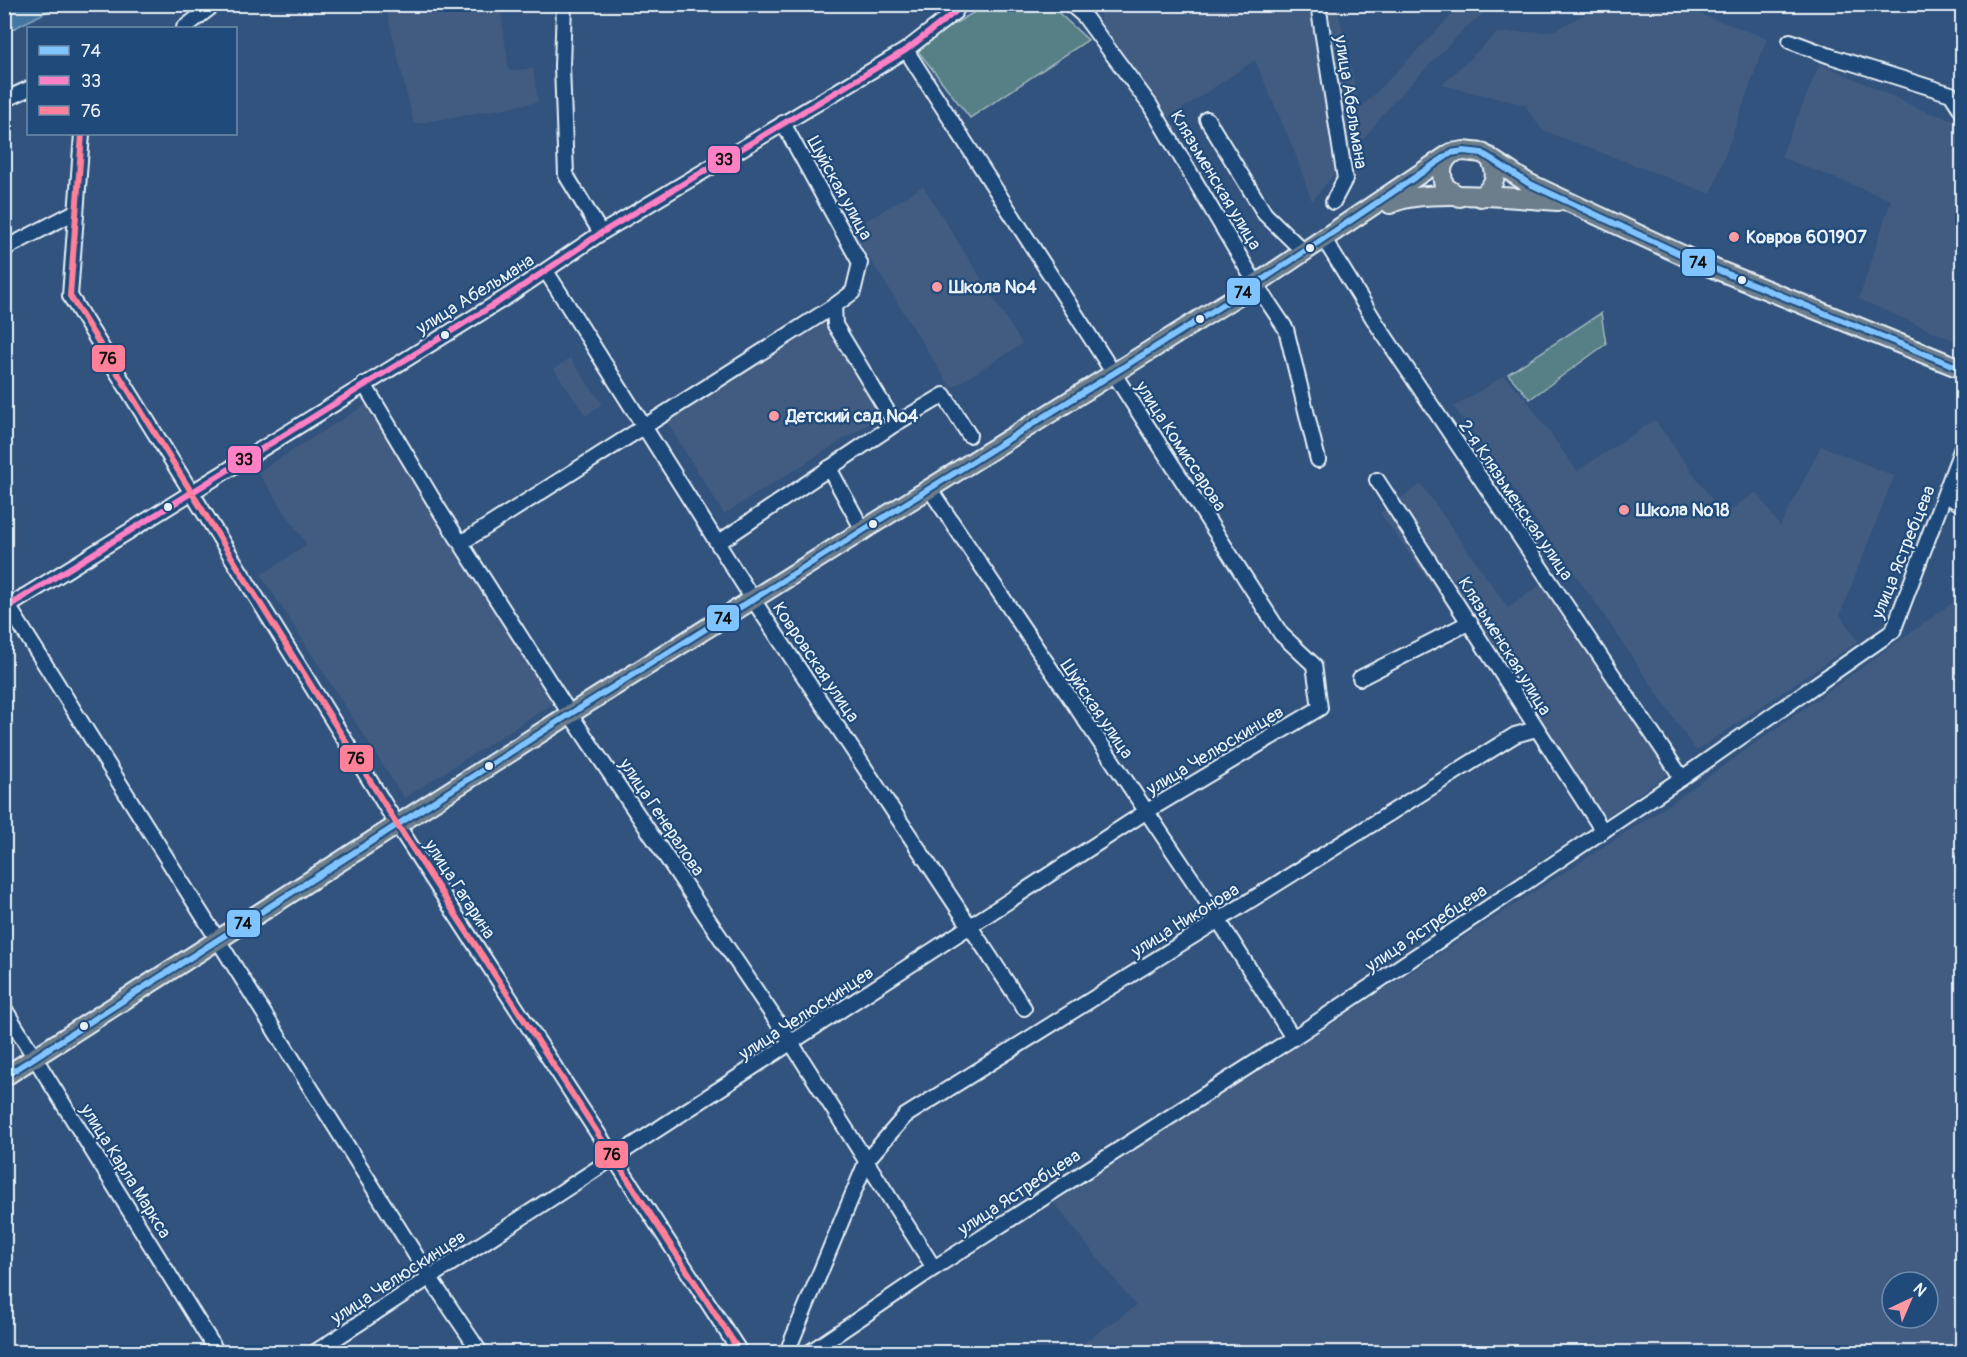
<svg xmlns="http://www.w3.org/2000/svg" width="1967" height="1357" viewBox="0 0 1967 1357" font-family="Pangolin,sans-serif">
  <rect width="100%" height="100%" fill="#32537d"/>
  <filter id="ink" filterUnits="userSpaceOnUse"><feTurbulence type="fractalNoise" baseFrequency=".0167" numOctaves="2"/><feDisplacementMap in="SourceGraphic" scale="12" xChannelSelector="R" yChannelSelector="G"/><feConvolveMatrix kernelMatrix="1 2 1 2 8 2 1 2 1" color-interpolation-filters="sRGB"/></filter>
  <g filter="url(#ink)">
    <g fill="#435c81" fill-rule="evenodd">
      <path d="M1107,4L1337,5L1360,109L1455,12L1466,5H1494L1465,28L1396,99L1312,201L1294,150L1255,60L1167,119L1100,22V10Z"/>
      <path d="M1605,4L1675,5L1767,38L1711,194L1542,130L1525,105L1442,85L1497,33L1553,31Z"/>
      <path d="M410,5H500L509,71L533,68L538,102L414,124L387,12Z"/>
      <path d="M1820,63L1926,112L1962,122V344L1859,299L1891,200L1781,157Z"/>
      <path d="M923,186L1022,344L951,388L852,230Z"/>
      <path d="M825,319L884,414L724,514L665,419Z"/>
      <path d="M570,358L602,404L586,416L554,369Z"/>
      <path d="M1504,376L1525,398L1577,471L1655,420L1723,515L1757,492L1780,527L1821,446L1894,476L1840,615L1858,641L1696,751L1595,602L1454,407Z"/>
      <path d="M370,402L557,701L404,798L261,575L307,545L258,472Z"/>
      <path d="M1421,484L1508,608L1545,581L1669,773L1598,822L1536,729L1380,513Z"/>
      <path d="M1962,596V1352H1071L1136,1306L1054,1203L1670,804ZM1892,1282H1928V1318H1892Z"/>
    </g>
    <g fill="#577f86" stroke="#a0b8bf" stroke-width="1.5">
      <path d="M988,4L1050,5L1088,40L970,118L915,47Z"/>
      <path d="M1601,313L1606,344L1530,399L1508,374Z"/>
    </g>
    <path fill="#4475a1" stroke="#86a7c4" stroke-width="1.5" d="M5,4H60V5L5,33Z"/>
    <g fill="none" stroke-linecap="round" stroke-linejoin="round">
      <defs>
        <g id="minor">
          <path d="M564,4L562,66L566,175L601,233"/>
          <path d="M1070,4L1084,16L1150,105L1256,284L1286,329L1318,460"/>
          <path d="M1318,4L1345,179L1333,202"/>
          <path d="M184,28L215,4"/>
          <path d="M1790,41L1830,56L1951,94L1962,111"/>
          <path d="M4,100L28,89"/>
          <path d="M1207,119L1265,214L1304,252"/>
          <path d="M783,123L860,263L853,292L834,306L835,325L895,424"/>
          <path d="M82,134L70,296L398,826L740,1352"/>
          <path d="M1324,239L1376,323L1682,778"/>
          <path d="M4,249L75,212"/>
          <path d="M546,271L754,601L1024,1008"/>
          <path d="M364,384L440,511L570,714L792,1044L934,1268"/>
          <path d="M829,468L864,532"/>
          <path d="M1377,480L1603,831"/>
          <path d="M931,491L1200,891L1293,1038"/>
          <path d="M1945,494L1962,505"/>
          <path d="M461,543L834,306"/>
          <path d="M718,543L895,424L944,395L969,435"/>
          <path d="M4,599L430,1278L480,1352"/>
          <path d="M4,609L508,296L601,233L906,50L955,12L959,4"/>
          <path d="M1360,678L1470,622"/>
          <path d="M4,1008L217,1352"/>
          <path d="M315,1352L1144,813L1320,708L1314,665L1281,634L906,50"/>
          <path d="M787,1352L867,1160L905,1116L1515,735L1536,729"/>
          <path d="M810,1352L934,1268L1293,1038L1682,778L1893,631L1962,448"/>
        </g>
        <g id="major">
          <path d="M1450,155C1440,165 1441,172 1444,186L1460,197"/>
          <path d="M1481,197C1496,184 1499,174 1489,157"/>
          <path d="M1390,204C1421,187 1519,199 1558,201"/>
          <path d="M4,1077L570,714L1256,284L1451,153L1464,151L1482,153L1528,183L1693,260L1962,369"/>
        </g>
      </defs>
      <use href="#minor" stroke="#e8f1f8" stroke-width="18"/>
      <use href="#major" stroke="#e8f1f8" stroke-width="22"/>
      <use href="#minor" stroke="#1f4a7a" stroke-width="14"/>
      <use href="#major" stroke="#6c7d8b" stroke-width="18"/>
      <defs>
        <path id="bus-1" d="M4,1077L570,714L1256,284L1451,153L1464,151L1482,153L1528,183L1693,260L1962,369"/>
        <path id="bus-2" d="M4,609L508,296L601,233L906,50L955,12L959,4"/>
        <path id="bus-3" d="M82,134L70,296L398,826L740,1352"/>
      </defs>
      <use href="#bus-1" stroke="#1f4a7a" stroke-width="10"/>
      <use href="#bus-2" stroke="#1f4a7a" stroke-width="10"/>
      <use href="#bus-3" stroke="#1f4a7a" stroke-width="10"/>
      <use href="#bus-1" stroke="#80c4ff" stroke-width="6"/>
      <use href="#bus-2" stroke="#ff80c5" stroke-width="6"/>
      <use href="#bus-3" stroke="#ff8098" stroke-width="6"/>
    </g>
  </g>
  <g fill="#ff9aa2" stroke="#1f4a7a" stroke-width="2">
    <circle cx="1734" cy="237" r="6"/>
    <circle cx="937" cy="287" r="6"/>
    <circle cx="774" cy="416" r="6"/>
    <circle cx="1624" cy="510" r="6"/>
  </g>
  <g fill="#e8f1f8" stroke="#1f4a7a" stroke-width="2">
    <circle cx="1310" cy="248" r="5"/>
    <circle cx="1742" cy="280" r="5"/>
    <circle cx="1200" cy="319" r="5"/>
    <circle cx="445" cy="335" r="5"/>
    <circle cx="168" cy="507" r="5"/>
    <circle cx="873" cy="524" r="5"/>
    <circle cx="489" cy="766" r="5"/>
    <circle cx="84" cy="1026" r="5"/>
  </g>
  <g text-anchor="middle" stroke-width="4.5" stroke-linejoin="round" paint-order="stroke">
    <g font-size="18" fill="#e8f1f8" stroke="#1f4a7a">
      <text transform="translate(1351 102) rotate(81)" y="6">улица Абельмана</text>
      <text transform="translate(1216 180) rotate(59)" y="6">Клязьменская улица</text>
      <text transform="translate(840 188) rotate(61)" y="6">Шуйская улица</text>
      <text transform="translate(475 294) rotate(-32)" y="6">улица Абельмана</text>
      <text transform="translate(1181 446) rotate(57)" y="6">улица Комиссарова</text>
      <text transform="translate(1516 500) rotate(56)" y="6">2-я Клязьменская улица</text>
      <text transform="translate(1903 552) rotate(-68)" y="6">улица Ястребцева</text>
      <text transform="translate(1505 646) rotate(58)" y="6">Клязьменская улица</text>
      <text transform="translate(816 662) rotate(56)" y="6">Ковровская улица</text>
      <text transform="translate(1097 709) rotate(56)" y="6">Шуйская улица</text>
      <text transform="translate(1215 750) rotate(-31)" y="6">улица Челюскинцев</text>
      <text transform="translate(662 817) rotate(56)" y="6">улица Генералова</text>
      <text transform="translate(460 889) rotate(57)" y="6">улица Гагарина</text>
      <text transform="translate(1185 920) rotate(-32)" y="6">улица Никонова</text>
      <text transform="translate(1426 928) rotate(-34)" y="6">улица Ястребцева</text>
      <text transform="translate(806 1013) rotate(-33)" y="6">улица Челюскинцев</text>
      <text transform="translate(126 1171) rotate(58)" y="6">улица Карла Маркса</text>
      <text transform="translate(1019 1192) rotate(-33)" y="6">улица Ястребцева</text>
      <text transform="translate(398 1277) rotate(-33)" y="6">улица Челюскинцев</text>
    </g>
    <g font-size="18" font-weight="bold" fill="#e8f1f8" stroke="#1f4a7a" text-anchor="start">
      <text x="1746" y="243">Ковров 601907</text>
      <text x="949" y="293">Школа №4</text>
      <text x="786" y="422">Детский сад №4</text>
      <text x="1636" y="516">Школа №18</text>
    </g>
  </g>
  <g stroke="#1f4a7a" stroke-width="2">
    <rect x="707" y="145" width="34" height="29" rx="6" fill="#ff80c5"/>
    <rect x="1681" y="248" width="35" height="29" rx="6" fill="#80c4ff"/>
    <rect x="1226" y="277" width="35" height="29" rx="6" fill="#80c4ff"/>
    <rect x="91" y="344" width="35" height="29" rx="6" fill="#ff8098"/>
    <rect x="227" y="445" width="35" height="29" rx="6" fill="#ff80c5"/>
    <rect x="706" y="604" width="34" height="28" rx="6" fill="#80c4ff"/>
    <rect x="339" y="744" width="35" height="29" rx="6" fill="#ff8098"/>
    <rect x="226" y="909" width="35" height="29" rx="6" fill="#80c4ff"/>
    <rect x="594" y="1140" width="35" height="29" rx="6" fill="#ff8098"/>
  </g>
  <g font-size="16" text-anchor="middle" font-weight="bold" fill="#111">
    <text x="724" y="165">33</text>
    <text x="1698" y="268">74</text>
    <text x="1243" y="298">74</text>
    <text x="108" y="364">76</text>
    <text x="244" y="465">33</text>
    <text x="723" y="624">74</text>
    <text x="356" y="764">76</text>
    <text x="243" y="929">74</text>
    <text x="612" y="1160">76</text>
  </g>
  <rect width="1967" height="1357" fill="none" stroke="#1f4a7a" stroke-width="24"/>
  <rect x="12" y="12" width="1943" height="1333" fill="none" stroke="#e8f1f8" stroke-width="2" filter="url(#ink)"/>
  <rect x="27" y="27" width="210" height="108" fill="#1f4a7a" stroke="#6f8dac" stroke-width="1.5"/>
  <rect x="39" y="46" width="30" height="9" fill="#80c4ff" stroke="#6f8dac" stroke-width="1.5"/>
  <text x="81" y="57" font-size="18" fill="#e8f1f8">74</text>
  <rect x="39" y="76" width="30" height="9" fill="#ff80c5" stroke="#6f8dac" stroke-width="1.5"/>
  <text x="81" y="87" font-size="18" fill="#e8f1f8">33</text>
  <rect x="39" y="106" width="30" height="9" fill="#ff8098" stroke="#6f8dac" stroke-width="1.5"/>
  <text x="81" y="117" font-size="18" fill="#e8f1f8">76</text>
  <g transform="translate(1910 1300) rotate(44)"><circle r="28" fill="#1f4a7a" stroke="#6f8dac" stroke-width="1.5"/>
  <path d="M0-4.5L10 22L0 15L-10 22Z" fill="#ff9aa2"/>
  <text y="-9" font-size="16" font-weight="bold" text-anchor="middle" fill="#e8f1f8">N</text>
  </g>
</svg>
